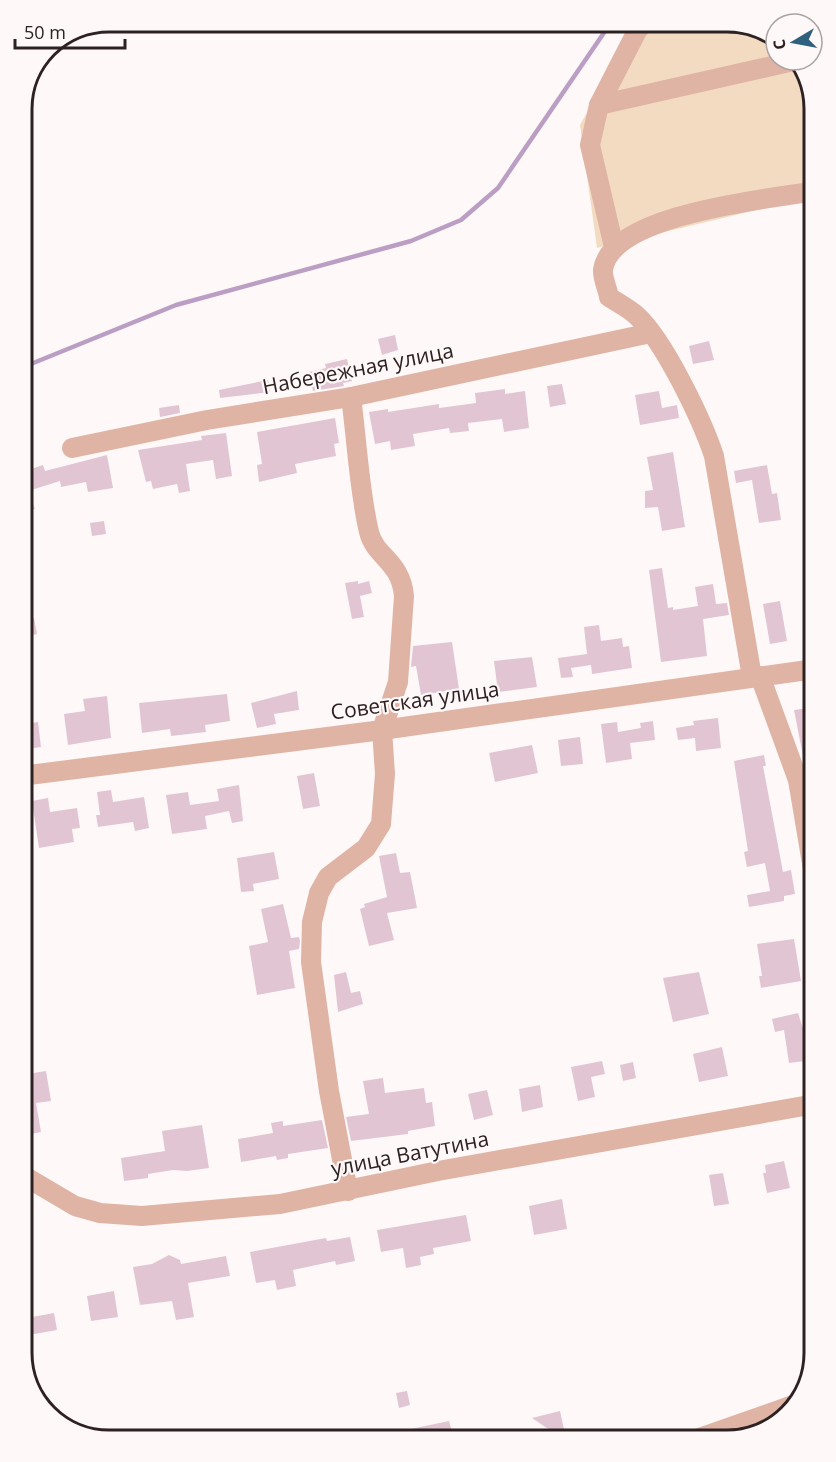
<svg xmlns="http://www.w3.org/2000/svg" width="836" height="1462" viewBox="0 0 836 1462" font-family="'Open Sans',sans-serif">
  <rect width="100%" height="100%" fill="#fff8f8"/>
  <path fill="#f3dbc1" d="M638,21H733L776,36V60H797C824,91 815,157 815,196L597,248L580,125Z"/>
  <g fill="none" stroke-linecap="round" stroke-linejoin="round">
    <path stroke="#bb9ec3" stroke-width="4.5" d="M21,368L176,305L411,241L461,220L498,188L612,21"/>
  </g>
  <g fill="#e2c5d3">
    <path d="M395,335L398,350L382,355L378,339Z"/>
    <path d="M709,341L714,360L693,364L689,346Z"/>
    <path d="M347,359L352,381L343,383L344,386L313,391L309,372L326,368L325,364Z"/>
    <path d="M268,380L270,392L220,398L219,390Z"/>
    <path d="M562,384L566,404L550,407L547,386Z"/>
    <path d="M505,389V394L525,391L529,428L504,432L502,419L468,423L469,431L450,433L449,428L413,434L415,446L391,450L390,441L375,444L369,412L388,409V412L439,404V408L476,403L475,393Z"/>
    <path d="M659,391L662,408L677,405L679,418L640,425L635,395Z"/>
    <path d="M179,405L180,413L160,417L159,408Z"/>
    <path d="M335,418L339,443L334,444L336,456L295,464L297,473L259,482L257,465L262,464L257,432Z"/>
    <path d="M226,433L232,476L216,479L213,460L186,464L190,491L179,493L177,484L153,489L151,481L146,482L138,450L202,440L201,436Z"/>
    <path d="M673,452L685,527L662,531L658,507L645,508V491L653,490L647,457Z"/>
    <path d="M107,455L113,488L88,492L86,482L61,487L60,481L28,491L35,509L21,514V474L23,478L27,477V474L32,472L31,469L43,465L45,471Z"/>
    <path d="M767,465L772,494L777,493L781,520L759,523L752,480L736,483L734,471Z"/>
    <path d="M104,521L106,534L92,536L90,523Z"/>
    <path d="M662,568L668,608L673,607V610L698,606L695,587L713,584L716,604L727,603L729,615L703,619L707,656L661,662L649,570Z"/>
    <path d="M358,581V584L369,581L372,593L360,596L364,617L352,619L345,583Z"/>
    <path d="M780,601L787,641L770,644L763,604Z"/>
    <path d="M34,618L37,634L25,637L22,621Z"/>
    <path d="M599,625L601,641L622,638L623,647L629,646L632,668L592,674L591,665L571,668L573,677L561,678L558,658L587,654L584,627Z"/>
    <path d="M452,642L459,689L421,695L416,666L411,667L413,646Z"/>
    <path d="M532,657L537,687L498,692L494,661Z"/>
    <path d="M297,691L299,710L274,714L276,724L257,728L251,703Z"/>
    <path d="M227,694L230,721L205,725L206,732L171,736L170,729L142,733L139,703Z"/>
    <path d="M107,696L111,738L68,745L64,714L85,711L83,699Z"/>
    <path d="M815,707V759L804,761L794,710Z"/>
    <path d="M718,718L721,748L696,751L695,738L678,740L676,728L694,725L693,721Z"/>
    <path d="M653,721L655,740L630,743L632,759L606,763L601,724L617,722L618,732L641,728L640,723Z"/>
    <path d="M38,722L41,747L21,750V725Z"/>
    <path d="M580,737L583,764L561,766L558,740Z"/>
    <path d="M532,745L538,773L495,782L489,753Z"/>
    <path d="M764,755L766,766H763L783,872L791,870L795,894L784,896V901L749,907L747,895L770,891L765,863L747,867L744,852L748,851L734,761Z"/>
    <path d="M314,773L320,806L303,809L297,776Z"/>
    <path d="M239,785L243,821L232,823L229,811L205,816L207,829L172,834L166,795L188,792L190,805L219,801L217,789Z"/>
    <path d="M111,790L113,802L144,797L149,828L135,831L133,822L98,827L96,815H100L97,792Z"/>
    <path d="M48,798L50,812L77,808L80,828L72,829L74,842L39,848L32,801Z"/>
    <path d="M274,852L279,879L253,884L254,891L241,892L237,858Z"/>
    <path d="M396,853L400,873L410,872L417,908L387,913L394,940L369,946L360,909L365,907L364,904L387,897L379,856Z"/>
    <path d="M283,904L291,938L299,937L300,941L299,949L289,951L295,988L257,995L249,946L268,942L261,909Z"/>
    <path d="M794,939L801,981L761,988L759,976H762L757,944Z"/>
    <path d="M346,972L351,993L360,991L363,1004L338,1012L334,975Z"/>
    <path d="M699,972L709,1014L673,1022L663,978Z"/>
    <path d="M798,1013L813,1060L789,1063L784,1030L775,1032L772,1019Z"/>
    <path d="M722,1047L728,1076L699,1082L693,1054Z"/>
    <path d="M602,1061L605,1074L591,1077L595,1097L578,1101L571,1067Z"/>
    <path d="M633,1062L636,1078L623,1081L620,1065Z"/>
    <path d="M46,1071L51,1101L36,1103L41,1132L21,1136V1075Z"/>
    <path d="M383,1078L385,1093L424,1088L426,1103L432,1102L435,1126L408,1131V1134L351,1141L346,1117L369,1114L363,1081Z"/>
    <path d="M540,1085L543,1107L522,1112L519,1089Z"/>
    <path d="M487,1090L493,1115L474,1120L468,1094Z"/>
    <path d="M322,1120L328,1148L288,1154V1158L277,1160L276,1156L241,1162L238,1139L273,1133L271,1123L283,1121V1126Z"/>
    <path d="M202,1125L209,1168L187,1171L173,1170L148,1174V1178L124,1181L121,1158L165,1151L162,1131Z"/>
    <path d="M784,1161L790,1188L767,1193L763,1173H766L765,1165Z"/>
    <path d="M723,1173L729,1204L714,1206L709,1175Z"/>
    <path d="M562,1199L567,1229L534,1235L529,1206Z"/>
    <path d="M466,1215L471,1241L433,1248L434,1254L420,1257L421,1265L406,1268L403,1248L381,1252L377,1230Z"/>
    <path d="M350,1237L355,1261L336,1265L335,1261L293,1270L296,1286L277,1290L275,1280L256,1283L250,1252L326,1238L327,1241Z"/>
    <path d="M169,1255L180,1260L181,1264L226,1256L230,1276L188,1283L194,1317L176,1320L172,1301L140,1305L133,1267L152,1264Z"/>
    <path d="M114,1291L118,1317L91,1321L87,1296Z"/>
    <path d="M54,1313L57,1330L23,1336L21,1319Z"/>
    <path d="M407,1391L410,1405L399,1408L396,1393Z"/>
    <path d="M560,1411L565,1434L557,1435L532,1418Z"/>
    <path d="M449,1421L454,1439L408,1441L406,1430Z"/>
  </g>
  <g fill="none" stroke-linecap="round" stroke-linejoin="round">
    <g stroke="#dfb4a4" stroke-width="20">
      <path d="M599,105L798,60"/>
      <path d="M614,247L590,145L599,105L637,31L645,21"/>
      <path d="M72,448L207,420L351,397L651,333"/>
      <path d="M760,676L798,780L815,881"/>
      <path d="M752,677L714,456C702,420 664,340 636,315C628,308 618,303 609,297C608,290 602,277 603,270C610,214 769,199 815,191"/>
      <path d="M21,776L382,730L815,669"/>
      <path d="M21,1174L75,1206L100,1213L142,1216L280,1204L438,1171L815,1104"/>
      <path d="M348,1191L329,1091L311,962L312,922L319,893L328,877L366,848L381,824L385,774L382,730L398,682L404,596C401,561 375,557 369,532C359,490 357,441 351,397"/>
      <path d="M691,1441L799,1403"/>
    </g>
  </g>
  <g text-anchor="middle" stroke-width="4.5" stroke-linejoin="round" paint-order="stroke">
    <g font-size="21" fill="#2d2122" stroke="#fff8f8">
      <text transform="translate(358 369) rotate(-11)" y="7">Набережная улица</text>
      <text transform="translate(415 701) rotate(-8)" y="7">Советская улица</text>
      <text transform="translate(410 1154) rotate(-11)" y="7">улица Ватутина</text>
    </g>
  </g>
  <path d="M0 0H836V1462H0ZM109 32H727A77 77 0 0 1 804 109V1353A77 77 0 0 1 727 1430H109A77 77 0 0 1 32 1353V109A77 77 0 0 1 109 32Z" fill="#fff8f8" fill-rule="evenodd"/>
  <path fill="none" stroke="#2d2122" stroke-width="3" d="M109 32H727A77 77 0 0 1 804 109V1353A77 77 0 0 1 727 1430H109A77 77 0 0 1 32 1353V109A77 77 0 0 1 109 32Z"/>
  <g transform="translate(794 42) rotate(260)"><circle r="28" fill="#fff8f8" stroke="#aba2a2" stroke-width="1.5"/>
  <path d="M0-4.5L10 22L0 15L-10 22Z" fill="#2f617e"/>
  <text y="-9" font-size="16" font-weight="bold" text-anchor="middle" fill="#2d2122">С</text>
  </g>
  <path d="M15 39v9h110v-9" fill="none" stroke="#2d2122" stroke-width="3"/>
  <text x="24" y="39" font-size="18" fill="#2d2122" stroke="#fff8f8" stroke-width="4.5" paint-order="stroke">50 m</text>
</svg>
